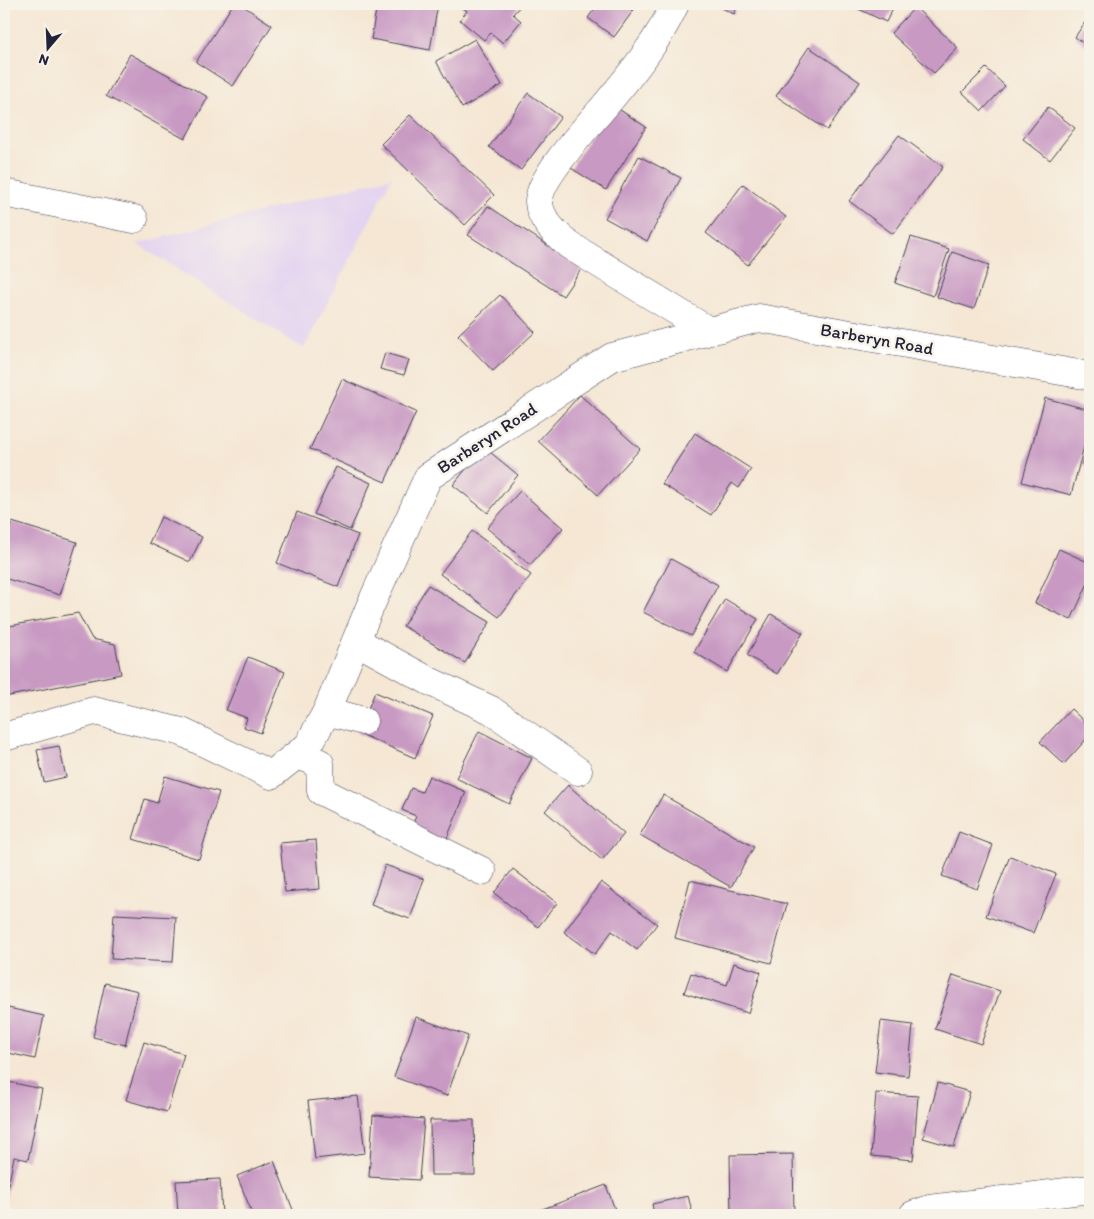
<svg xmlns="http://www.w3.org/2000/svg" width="1094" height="1219" viewBox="0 0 1094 1219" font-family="Itim,sans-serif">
  <rect width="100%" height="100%" fill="#f7f3e8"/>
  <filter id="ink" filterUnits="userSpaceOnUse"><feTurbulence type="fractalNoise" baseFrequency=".02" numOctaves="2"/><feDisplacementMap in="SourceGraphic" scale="10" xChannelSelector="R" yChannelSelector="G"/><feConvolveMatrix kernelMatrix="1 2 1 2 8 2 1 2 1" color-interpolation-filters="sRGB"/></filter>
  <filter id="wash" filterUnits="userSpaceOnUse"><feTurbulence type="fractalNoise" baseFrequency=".0096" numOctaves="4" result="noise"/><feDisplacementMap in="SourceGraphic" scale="20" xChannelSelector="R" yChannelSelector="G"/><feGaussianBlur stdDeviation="1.12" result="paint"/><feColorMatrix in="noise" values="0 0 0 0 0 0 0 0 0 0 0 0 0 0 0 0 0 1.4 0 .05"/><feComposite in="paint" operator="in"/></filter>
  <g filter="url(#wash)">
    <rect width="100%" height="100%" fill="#f5e7d4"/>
    <path fill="#e4d3f1" d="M392,177L304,349L137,244Z"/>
    <g id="blocks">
      <g fill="#c899c3">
        <path d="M233,4H240L272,25L233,86L196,62Z"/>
        <path d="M377,4H438L430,50L371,39Z"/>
        <path d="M464,4H522L513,14L521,21L503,43L491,33L484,40L460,20L467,11L461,6Z"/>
        <path d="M598,4H638L614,37L588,18Z"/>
        <path d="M724,4H738L734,14L722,8Z"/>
        <path d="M848,4H895L886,22Z"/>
        <path d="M915,7L958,48L934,73L891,33Z"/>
        <path d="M1090,15V48L1075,37Z"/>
        <path d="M475,39L502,85L462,108L436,61Z"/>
        <path d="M809,47L860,82L827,130L776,96Z"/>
        <path d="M130,54L208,97L185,139L106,96Z"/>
        <path d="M986,68L1005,86L982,111L962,92Z"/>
        <path d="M528,93L561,117L521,170L489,147Z"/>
        <path d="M611,104L646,127L606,190L571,168Z"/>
        <path d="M1048,107L1075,128L1050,160L1023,139Z"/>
        <path d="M410,115L494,195L465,225L381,144Z"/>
        <path d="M899,135L943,167L893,234L849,201Z"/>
        <path d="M639,156L681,178L647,241L605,218Z"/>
        <path d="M743,184L786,217L748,265L706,233Z"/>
        <path d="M488,206L582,268L563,296L468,235Z"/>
        <path d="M911,237L949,249L933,296L895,283Z"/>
        <path d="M952,252L989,265L974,309L937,297Z"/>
        <path d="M500,295L535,332L493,371L458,335Z"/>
        <path d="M385,353L409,360L404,375L380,369Z"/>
        <path d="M342,379L416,412L385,482L310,449Z"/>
        <path d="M580,395L640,449L598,495L538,441Z"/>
        <path d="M1045,398L1090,410V424L1071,495L1022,482Z"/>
        <path d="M695,433L751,469L739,488L732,483L711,515L662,484Z"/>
        <path d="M1090,436V467L1082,464Z"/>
        <path d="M484,447L518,475L488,513L453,485Z"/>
        <path d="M336,467L371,483L350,530L314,514Z"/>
        <path d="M520,491L563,528L530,565L487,528Z"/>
        <path d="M297,512L358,535L338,587L277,563Z"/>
        <path d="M161,517L202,537L190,562L149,543Z"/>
        <path d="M12,522L77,542L60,595L4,578V548Z"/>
        <path d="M472,531L531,575L499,617L440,574Z"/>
        <path d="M1059,549L1090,563V579L1071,620L1035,603Z"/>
        <path d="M671,559L718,585L691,636L643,612Z"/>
        <path d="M428,585L490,622L465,663L403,626Z"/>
        <path d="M725,599L758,619L727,672L694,652Z"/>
        <path d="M78,613L92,639L115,644L121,674L4,697V627Z"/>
        <path d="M771,614L803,633L777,674L747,655Z"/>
        <path d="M248,657L285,672L261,733L244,727L247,718L226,710Z"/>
        <path d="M375,692L433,716L415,758L358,733Z"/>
        <path d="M1071,709L1090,727V735L1064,764L1040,742Z"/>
        <path d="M479,731L532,758L509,804L456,778Z"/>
        <path d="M59,746L66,777L44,782L37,750Z"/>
        <path d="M165,776L219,792L199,859L133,839L145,799L157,803Z"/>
        <path d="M429,776L466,792L445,843L411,829L416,816L402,810L411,788L422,792Z"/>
        <path d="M568,785L624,834L602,860L545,811Z"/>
        <path d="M663,795L754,847L731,887L640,835Z"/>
        <path d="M959,832L993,845L977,889L942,876Z"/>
        <path d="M316,840L320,889L285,892L280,843Z"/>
        <path d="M1010,856L1056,874L1033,933L986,916Z"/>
        <path d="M385,865L424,879L410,919L371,905Z"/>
        <path d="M513,869L557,903L538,927L494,893Z"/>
        <path d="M690,880L787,904L771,963L675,938Z"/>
        <path d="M601,882L657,924L637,950L612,931L595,954L564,932Z"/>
        <path d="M114,914L176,917L173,962L111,959Z"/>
        <path d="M734,963L761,972L748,1013L684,993L691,973L727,985Z"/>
        <path d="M953,975L1000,991L981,1044L935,1029Z"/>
        <path d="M105,983L138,991L125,1045L93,1037Z"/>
        <path d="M4,1007L44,1016L35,1059L4,1052Z"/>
        <path d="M416,1017L468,1036L447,1096L394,1077Z"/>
        <path d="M881,1021L913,1025L908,1076L875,1072Z"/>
        <path d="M144,1042L184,1054L167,1112L126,1100Z"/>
        <path d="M4,1081L42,1089L28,1160L14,1157L5,1201Z"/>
        <path d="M938,1083L970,1092L954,1147L923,1138Z"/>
        <path d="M876,1093L918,1096L913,1160L871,1156Z"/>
        <path d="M358,1096L365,1153L315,1159L308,1101Z"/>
        <path d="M373,1115L424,1119L419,1180L369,1177Z"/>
        <path d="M430,1120H474L475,1175H431Z"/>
        <path d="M793,1154L794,1215H731L730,1155Z"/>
        <path d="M274,1161L295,1215H253L237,1176Z"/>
        <path d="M220,1179L222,1215H178L176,1181Z"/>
        <path d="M606,1185L617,1215H527Z"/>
        <path d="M688,1196L693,1215H654L652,1204Z"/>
      </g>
    </g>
  </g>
  <g filter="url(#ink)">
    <use href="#blocks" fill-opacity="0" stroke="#424052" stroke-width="1"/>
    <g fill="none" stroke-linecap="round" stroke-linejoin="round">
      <defs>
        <g id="street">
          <path d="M675,4C659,40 633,72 608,102C592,122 538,177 539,202C540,220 556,234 569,245L709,331"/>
          <path d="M4,193L134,219"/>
          <path d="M356,641L429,681L491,710L578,771"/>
          <path d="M327,711L363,721"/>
          <path d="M4,737L94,711L182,732L271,775L308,746L327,711L369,609L428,477L612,357L759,318L1090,376"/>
          <path d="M297,755L320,763L321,791L482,871"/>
          <path d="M913,1215L930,1209L1090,1189"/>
        </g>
      </defs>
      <use href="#street" stroke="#424052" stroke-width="29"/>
      <use href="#street" stroke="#fff" stroke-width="28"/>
    </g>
  </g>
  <g text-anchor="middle" stroke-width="5" stroke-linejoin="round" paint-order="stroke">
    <g font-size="18" fill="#22223b" stroke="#f7f3e8">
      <text transform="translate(877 339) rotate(10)" y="6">Barberyn Road</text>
      <text transform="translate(487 438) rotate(-33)" y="6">Barberyn Road</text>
    </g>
  </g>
  <rect width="1094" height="1219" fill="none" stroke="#f7f3e8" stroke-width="20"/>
  <g transform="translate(48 48) rotate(199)" stroke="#f7f3e8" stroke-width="4" paint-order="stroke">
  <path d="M0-4L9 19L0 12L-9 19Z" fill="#22223b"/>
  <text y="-8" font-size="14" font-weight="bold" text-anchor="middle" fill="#22223b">N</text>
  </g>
</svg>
